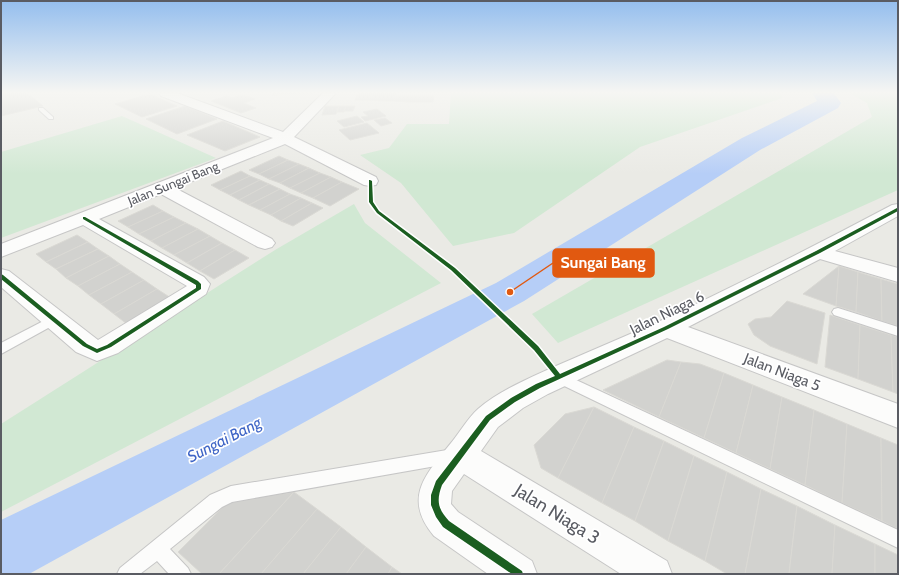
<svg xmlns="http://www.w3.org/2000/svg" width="899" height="575" viewBox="0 0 899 575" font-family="Cabin,sans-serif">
  <rect width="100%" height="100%" fill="#eaeae5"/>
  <g fill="#d1e8d3">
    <path d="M451,93H780L782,98L640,147L514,233L453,246L401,183L360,155L389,148L407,124H449Z"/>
    <path d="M850,93H898V190L558,343L532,314L872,117L867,103Z"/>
    <path d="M122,116L216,158L1,238V152Z"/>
    <path d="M354,204L365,223L441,283L1,512V424L275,250Z"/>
  </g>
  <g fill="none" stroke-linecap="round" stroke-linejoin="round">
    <path fill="#b6cef7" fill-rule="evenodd" d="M812,93H834L841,103L838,108L760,150L524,301L29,574H1V520L496,283L742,138L817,101Z"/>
  </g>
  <g fill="#d2d2cf" stroke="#dad9d4">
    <path d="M1,93H27L43,106L1,116Z"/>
    <path d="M273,93H313L272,95Z"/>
    <path d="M358,93H373L371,100H355Z"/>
    <path d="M373,93H387L384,101L371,100Z"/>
    <path d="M387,93H397L394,101H384Z"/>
    <path d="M150,94L177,106L142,117L115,104Z"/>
    <path d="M242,95L255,99L244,103L256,108L241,113L211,101L227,96L232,98Z"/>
    <path d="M396,96H410L409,102L394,101Z"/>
    <path d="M410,96H434L433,102H409Z"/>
    <path d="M185,106L217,119L177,134L146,119Z"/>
    <path d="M325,106H339L336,114L322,115Z"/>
    <path d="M339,106H346L344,112H337Z"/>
    <path d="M346,106H355L353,111H344Z"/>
    <path d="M377,109L386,116L365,121L361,117L368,116L363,112Z"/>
    <path d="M357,116L364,122L344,127L337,121Z"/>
    <path d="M385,118L392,123L381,126L374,120Z"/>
    <path d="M223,121L260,137L225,151L187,135Z"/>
    <path d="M367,123L379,133L350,140L339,130Z"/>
    <path d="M279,156L288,160L259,174L249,170Z"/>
    <path d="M288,160L299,164L269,179L259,174Z"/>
    <path d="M299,164L309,168L280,183L269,179Z"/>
    <path d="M309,168L320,173L290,188L280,183Z"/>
    <path d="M241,171L250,176L220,190L211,185Z"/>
    <path d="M320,173L331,177L301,193L290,188Z"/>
    <path d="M250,176L260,180L230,195L220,190Z"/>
    <path d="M331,177L342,182L313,198L301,193Z"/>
    <path d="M260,180L269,184L239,200L230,195Z"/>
    <path d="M342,182L359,189L330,206L313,198Z"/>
    <path d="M269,184L280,189L249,205L239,200Z"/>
    <path d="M280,189L290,194L260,210L249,205Z"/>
    <path d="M290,194L301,198L271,215L260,210Z"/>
    <path d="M301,198L312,203L281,221L271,215Z"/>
    <path d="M312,203L323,208L293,226L281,221Z"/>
    <path d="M153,205L163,211L128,227L118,221Z"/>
    <path d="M163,211L174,217L139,234L128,227Z"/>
    <path d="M174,217L186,223L151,241L139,234Z"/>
    <path d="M186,223L198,229L162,248L151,241Z"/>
    <path d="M198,229L210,236L174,255L162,248Z"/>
    <path d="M77,235L88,242L46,262L36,254Z"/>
    <path d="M210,236L222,243L187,263L174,255Z"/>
    <path d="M88,242L98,249L56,269L46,262Z"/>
    <path d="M222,243L235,250L200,271L187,263Z"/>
    <path d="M98,249L109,256L66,278L56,269Z"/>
    <path d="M235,250L249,258L214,279L200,271Z"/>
    <path d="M109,256L120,264L78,286L66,278Z"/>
    <path d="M120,264L132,272L89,295L78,286Z"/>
    <path d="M839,266L836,306L803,294Z"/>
    <path d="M839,266L858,272L856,312L836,306Z"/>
    <path d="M132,272L144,280L101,304L89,295Z"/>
    <path d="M858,272L881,279L882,321L856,312Z"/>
    <path d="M881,279L898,284V326L882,321Z"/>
    <path d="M144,280L157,289L114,314L101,304Z"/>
    <path d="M157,289L171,298L127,324L114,314Z"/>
    <path d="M787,301L825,313L817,364L770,346L754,335L748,324L755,319L771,317Z"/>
    <path d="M830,315L860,325L858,379L825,367Z"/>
    <path d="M860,325L891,335L893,392L858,379Z"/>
    <path d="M891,335L898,337V394L893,392Z"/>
    <path d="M667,360L681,362L659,417L603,390Z"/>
    <path d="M681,362L700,364L724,373L704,438L659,417Z"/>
    <path d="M724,373L753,385L736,453L704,438Z"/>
    <path d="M753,385L782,397L770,469L736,453Z"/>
    <path d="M782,397L814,410L805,485L770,469Z"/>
    <path d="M594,407L558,478L541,468L534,445L565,414Z"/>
    <path d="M594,407L634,427L602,503L558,478Z"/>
    <path d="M814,410L847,424L842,503L805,485Z"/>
    <path d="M847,424L881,438L882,521L842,503Z"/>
    <path d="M634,427L664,441L635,521L602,503Z"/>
    <path d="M881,438L898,445V529L882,521Z"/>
    <path d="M664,441L694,456L668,541L635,521Z"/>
    <path d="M694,456L727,472L705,561L668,541Z"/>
    <path d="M727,472L761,489L745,574H727L705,561Z"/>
    <path d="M761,489L797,506L789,574H745Z"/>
    <path d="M294,492L219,574H202L178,552L227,503Z"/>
    <path d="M294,492L317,509L261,574H219Z"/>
    <path d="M797,506L835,525L832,574H789Z"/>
    <path d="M317,509L341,527L303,574H261Z"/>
    <path d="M835,525L875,544V574H832Z"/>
    <path d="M341,527L366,547L346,574H303Z"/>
    <path d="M875,544L898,555V574H875Z"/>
    <path d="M366,547L392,567L388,574H346Z"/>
    <path d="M392,567L402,574H388Z"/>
  </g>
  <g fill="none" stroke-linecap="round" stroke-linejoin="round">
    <defs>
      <g id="lane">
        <path d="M39,108H43L53,117V119H49L39,110Z"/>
        <path d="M838,308L898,327V336L834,315L832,312L834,309Z"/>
        <path d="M55,315L59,316L61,319L59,322L1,354V343Z"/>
        <path d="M559,372L898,530V548L554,381L552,377L554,373Z"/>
        <path d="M453,449L458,451L461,456L458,461L453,463L232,502L222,507L170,549L188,568L191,574H169L157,561L140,574H117L120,568L210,495L231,486Z"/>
      </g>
      <g id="street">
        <path d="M159,93H177L283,132L323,93H336L294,137L376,177L378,181L376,185L370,186L364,185L285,144L175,188L272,239L275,243L272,247L265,249L258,247L161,194L99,219L204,277L210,284L206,294L118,353L97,361L76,352L1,287V269L9,271L98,340L187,286L83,225L1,257V244L273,138L161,96Z"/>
        <path d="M898,204V216L835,251L898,268V282L820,259L688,327L898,404V428L667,338L548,394L523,408L498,427L481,451L667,561L672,574H621L464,474L452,491L451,504L458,512L532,561L537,574H488L434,536C402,498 426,474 451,443C460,432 468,418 478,409C500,390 530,378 556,366C590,351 624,337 658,322C737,285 815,246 892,205Z"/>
      </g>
    </defs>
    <use href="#lane" stroke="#c6c6c6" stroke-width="2"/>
    <use href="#street" stroke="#c6c6c6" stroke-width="2"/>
    <use href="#lane" fill="#fcfcfb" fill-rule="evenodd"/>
    <use href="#street" fill="#fcfcfb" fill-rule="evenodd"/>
    <defs>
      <g id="cycleway">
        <path d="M369,180H370L372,181L373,202L379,211L455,268L538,346L560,374L664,327L816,251L897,208H898V211L820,253L668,329L540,388L515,402L490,420L442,485C436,501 438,509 449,521L522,571L523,574H512L443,527L436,517L431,505V495L436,481L486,416L511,398L536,384L555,376L534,350L451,270L377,213L369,202Z"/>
        <path d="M83,217H85L198,281L201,284V289L111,347L97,353L83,346L1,279V274L3,275L87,344L97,349L107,345L196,288V285L83,219Z"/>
      </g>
    </defs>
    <use href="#cycleway" stroke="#fff" stroke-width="3"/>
    <use href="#cycleway" fill="#1b5e20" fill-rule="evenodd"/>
  </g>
  <linearGradient id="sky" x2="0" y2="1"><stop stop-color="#94beee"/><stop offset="0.53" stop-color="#f6f6f3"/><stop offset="1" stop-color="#f6f6f3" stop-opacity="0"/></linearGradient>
  <rect width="899" height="174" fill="url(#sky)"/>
  <g text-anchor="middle" stroke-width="3.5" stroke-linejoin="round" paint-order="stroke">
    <g font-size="13" fill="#5a5c63" stroke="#fff">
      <text transform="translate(173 183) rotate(-22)" y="5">Jalan Sungai Bang</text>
    </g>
    <g font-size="15" fill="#5a5c63" stroke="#fff">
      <text transform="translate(667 313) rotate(-26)" y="5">Jalan Niaga 6</text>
      <text transform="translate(782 372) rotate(21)" y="5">Jalan Niaga 5</text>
    </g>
    <g font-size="16" font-style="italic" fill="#3f65c6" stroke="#fff">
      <text transform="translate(224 439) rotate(-27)" y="6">Sungai Bang</text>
    </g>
    <g font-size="18" fill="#5a5c63" stroke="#fff">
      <text transform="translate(557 514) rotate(32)" y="6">Jalan Niaga 3</text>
    </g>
  </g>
  <path fill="none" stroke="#e15910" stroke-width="1.5" d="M510 292L553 263"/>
  <circle fill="#e15910" stroke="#fff" stroke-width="1.5" cx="510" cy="292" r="4"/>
  <rect fill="#e15910" stroke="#e15910" stroke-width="1.5" x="553" y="249" width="101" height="28" rx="4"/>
  <g font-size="16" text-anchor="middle" font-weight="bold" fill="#fff">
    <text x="603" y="268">Sungai Bang</text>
  </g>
  <rect width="899" height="575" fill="none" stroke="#5a5c63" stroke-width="4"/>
</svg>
